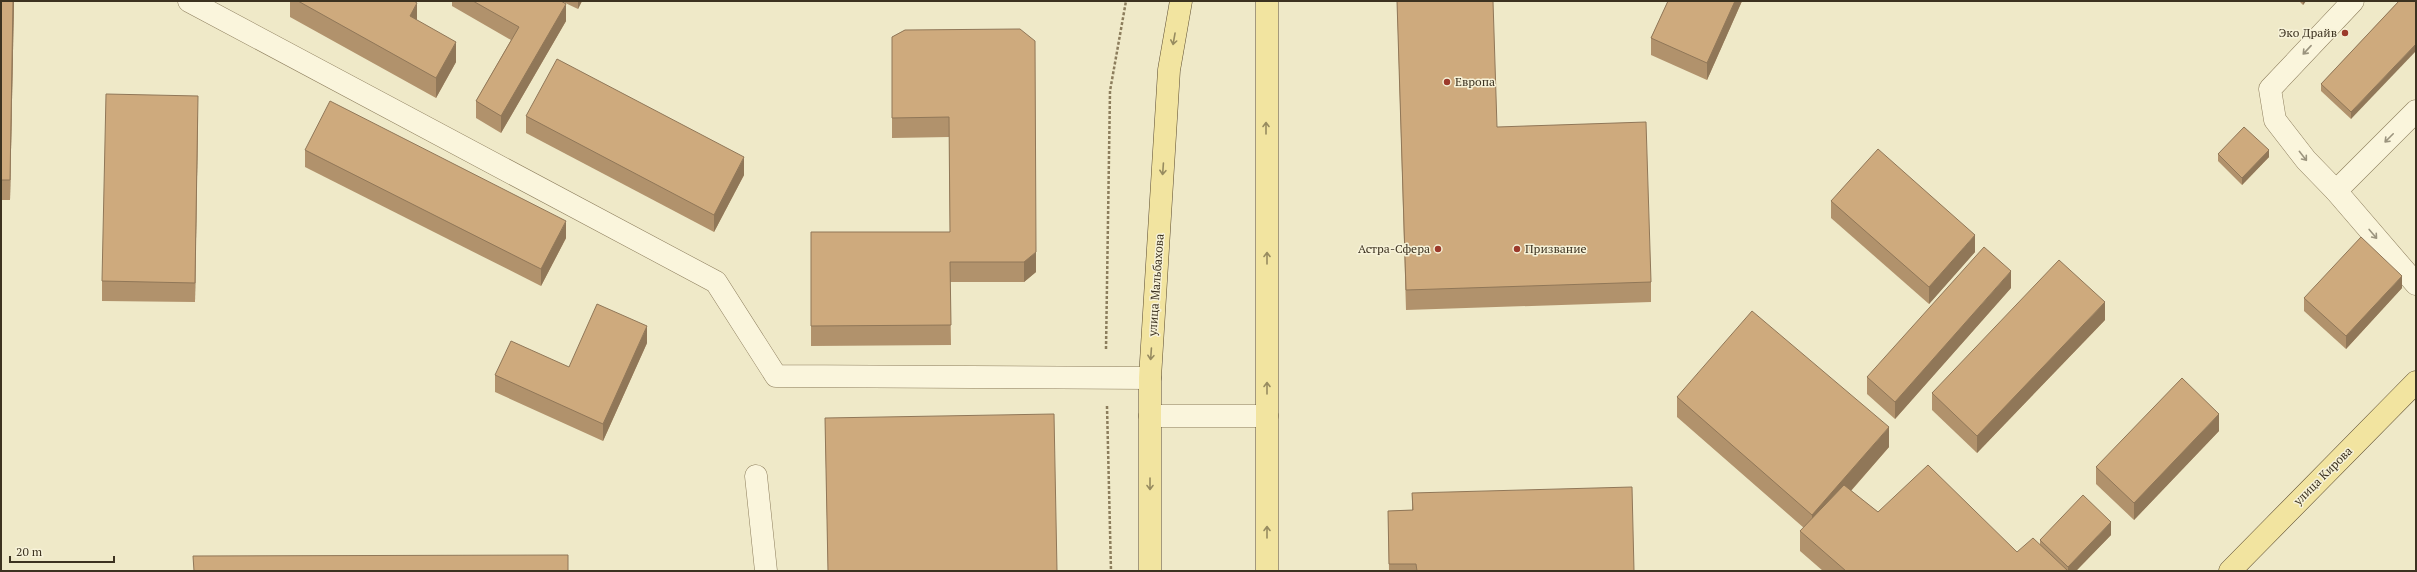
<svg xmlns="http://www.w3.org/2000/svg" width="2417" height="572" viewBox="0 0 2417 572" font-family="'PT Serif',serif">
  <rect width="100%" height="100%" fill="#efe9c8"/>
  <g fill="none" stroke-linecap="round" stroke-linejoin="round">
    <defs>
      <g id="minor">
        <path d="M189,1L716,282L776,376L1150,378"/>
        <path d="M2416,111L2336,191L2416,284"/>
        <path d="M2336,191L2306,160L2275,120L2270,89L2353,1"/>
        <path d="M1150,416H1267"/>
        <path d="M756,476L766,571"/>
      </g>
      <g id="major">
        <path d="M1150,571V378L1169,70L1181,1"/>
        <path d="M1267,571V1"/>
        <path d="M2230,571L2416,382"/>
      </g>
    </defs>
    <use href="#minor" stroke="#8c7d5c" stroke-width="23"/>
    <use href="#major" stroke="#5a4a30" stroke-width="23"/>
    <g stroke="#8c7d5c" stroke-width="2.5" stroke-dasharray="3 2" stroke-linecap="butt">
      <path d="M1106,349L1110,91L1126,1"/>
      <path d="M1107,406L1111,571"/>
    </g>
    <use href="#minor" stroke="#faf5dc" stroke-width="22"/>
    <use href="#major" stroke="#f2e4a0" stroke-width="22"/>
  </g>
  <g fill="#b1926c">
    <path d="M1,1H14L10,200H1Z"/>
    <path d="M290,1H414L417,20L456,62L436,98L290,17Z"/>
    <path d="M452,1H561L566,21L501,133L476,118V101L511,40L452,6Z"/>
    <path d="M561,1H582L578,9Z"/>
    <path d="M1397,1L1497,127L1651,282V302L1406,310Z"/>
    <path d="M1668,1H1742L1707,80L1651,55V38Z"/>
    <path d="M2299,1H2306L2303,5Z"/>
    <path d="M2399,1L2351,119L2321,91V84Z"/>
    <path d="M905,30L1036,272L1024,282H950L951,345L811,346V232H950L949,137L892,138V37Z"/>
    <path d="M198,116L195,302L102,301V281Z"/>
    <path d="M526,116L744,175L714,232L526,133Z"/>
    <path d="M305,150L566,238L541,286L305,167Z"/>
    <path d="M2218,154L2269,157L2242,185L2218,161Z"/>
    <path d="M1831,201L1975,252L1929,304L1831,218Z"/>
    <path d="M2011,288L1895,419L1867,394V377Z"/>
    <path d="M2402,288L2346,349L2304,311V298Z"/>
    <path d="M2105,320L1977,453L1932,410V393Z"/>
    <path d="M647,343L603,441L495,392V375L569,367Z"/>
    <path d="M1677,397L1889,447L1851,491L1878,512L2017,552L2040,545V540L2111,535L2076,571H1823L1800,551V531L1804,528L1677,417Z"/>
    <path d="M825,418L1057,571H828Z"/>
    <path d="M2219,431L2134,520L2096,484V467Z"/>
    <path d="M1412,493L1634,571H1389L1388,511L1412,510Z"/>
  </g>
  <g fill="#907758">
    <path d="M13,1H14L10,200V180Z"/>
    <path d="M578,1H582L578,9Z"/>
    <path d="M1735,1H1742L1707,80V63Z"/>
    <path d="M2303,1H2306L2303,5Z"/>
    <path d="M417,3V23L410,16Z"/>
    <path d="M566,4V21L501,133V116Z"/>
    <path d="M456,42V62L436,98V78Z"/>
    <path d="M2416,44V51L2351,119V112Z"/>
    <path d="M198,96V116L195,302V283Z"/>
    <path d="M2269,150V157L2242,185V178Z"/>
    <path d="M744,157V175L714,232V215Z"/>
    <path d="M566,221V238L541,286V269Z"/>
    <path d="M1975,235V252L1929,304V287Z"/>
    <path d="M1036,252V272L1024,282V262Z"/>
    <path d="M2011,271V288L1895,419V402Z"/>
    <path d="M2402,276V288L2346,349V336Z"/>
    <path d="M2105,302V320L1977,453V436Z"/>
    <path d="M647,326V343L603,441V424Z"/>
    <path d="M2219,414V431L2134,520V503Z"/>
    <path d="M1889,427V447L1812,535V515Z"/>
    <path d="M2111,522V535L2076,571H2068V567Z"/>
  </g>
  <g fill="#ceaa7d" stroke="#907758">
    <path d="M1,1H13L10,180H1Z"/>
    <path d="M298,1H414L417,3L410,16L456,42L436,78Z"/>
    <path d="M473,1H561L566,4L501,116L476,101L519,27Z"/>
    <path d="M1397,1H1493L1497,127L1646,122L1651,282L1406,290Z"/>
    <path d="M1668,1H1735L1707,63L1651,38Z"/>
    <path d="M2399,1H2416V44L2351,112L2321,84Z"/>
    <path d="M1020,29L1035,41L1036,252L1024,262H950L951,325L811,326V232H950L949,117L892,118V37L905,30Z"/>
    <path d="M557,59L744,157L714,215L526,116Z"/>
    <path d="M106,94L198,96L195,283L102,281Z"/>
    <path d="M330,101L566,221L541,269L305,150Z"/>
    <path d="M2244,127L2269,150L2242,178L2218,154Z"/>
    <path d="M1878,149L1975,235L1929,287L1831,201Z"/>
    <path d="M2361,237L2402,276L2346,336L2304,298Z"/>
    <path d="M1984,247L2011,271L1895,402L1867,377Z"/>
    <path d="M2059,260L2105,302L1977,436L1932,393Z"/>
    <path d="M597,304L647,326L603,424L495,375L511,341L569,367Z"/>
    <path d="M1752,311L1889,427L1812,515L1677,397Z"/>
    <path d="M2182,378L2219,414L2134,503L2096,467Z"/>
    <path d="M1054,414L1057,571H828L825,418Z"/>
    <path d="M1928,465L2017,552L2033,538L2068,571H1846L1800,531L1844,485L1878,512Z"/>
    <path d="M1632,487L1634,571H1417L1416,564H1389L1388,511L1413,510L1412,493Z"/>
    <path d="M2083,495L2111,522L2068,567L2040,540Z"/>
    <path d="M568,555V571H194L193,556Z"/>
  </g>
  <defs><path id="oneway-shaft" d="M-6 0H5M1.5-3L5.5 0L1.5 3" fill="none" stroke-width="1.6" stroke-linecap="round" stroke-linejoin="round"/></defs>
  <g stroke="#978b60">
    <use href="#oneway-shaft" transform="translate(1174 39) rotate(100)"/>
    <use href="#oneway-shaft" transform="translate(1266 128) rotate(-90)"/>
    <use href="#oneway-shaft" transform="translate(1163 169) rotate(94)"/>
    <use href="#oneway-shaft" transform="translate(1267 258) rotate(-90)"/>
    <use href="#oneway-shaft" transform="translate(1151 354) rotate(94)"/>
    <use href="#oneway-shaft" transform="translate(1267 388) rotate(-90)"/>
    <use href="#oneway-shaft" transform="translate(1150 484) rotate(90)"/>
    <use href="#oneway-shaft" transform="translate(1267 532) rotate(-90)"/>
  </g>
  <g stroke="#9b947e">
    <use href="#oneway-shaft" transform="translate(2307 50) rotate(133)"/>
    <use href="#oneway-shaft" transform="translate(2389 138) rotate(135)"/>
    <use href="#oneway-shaft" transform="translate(2303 156) rotate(52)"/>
    <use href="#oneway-shaft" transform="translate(2373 234) rotate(50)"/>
  </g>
  <g fill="#9c3a2b" stroke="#f7f2d8" stroke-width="1.5">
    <circle cx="2345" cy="33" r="4"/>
    <circle cx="1447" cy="82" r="4"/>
    <circle cx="1438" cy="249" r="4"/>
    <circle cx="1517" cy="249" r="4"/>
  </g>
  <g text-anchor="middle" stroke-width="3" stroke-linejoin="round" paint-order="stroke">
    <g font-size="12" fill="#3c3220" stroke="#f7f2d8" text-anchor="end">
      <text x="2337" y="37">Эко Драйв</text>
      <text x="1455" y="86" text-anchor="start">Европа</text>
      <text x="1430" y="253">Астра-Сфера</text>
      <text x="1525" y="253" text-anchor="start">Призвание</text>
    </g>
    <g font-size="12" fill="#3c3220" stroke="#f7f2d8">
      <text transform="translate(1156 285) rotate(-86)" y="4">улица Мальбахова</text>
      <text transform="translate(2323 476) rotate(-45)" y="4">улица Кирова</text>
    </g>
  </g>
  <rect width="2417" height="572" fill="none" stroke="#3c3220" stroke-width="4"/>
  <path d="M10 556v6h104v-6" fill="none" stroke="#3c3220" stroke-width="2"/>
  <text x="16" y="556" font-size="12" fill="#3c3220" stroke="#f7f2d8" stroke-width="3" paint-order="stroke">20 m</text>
</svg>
